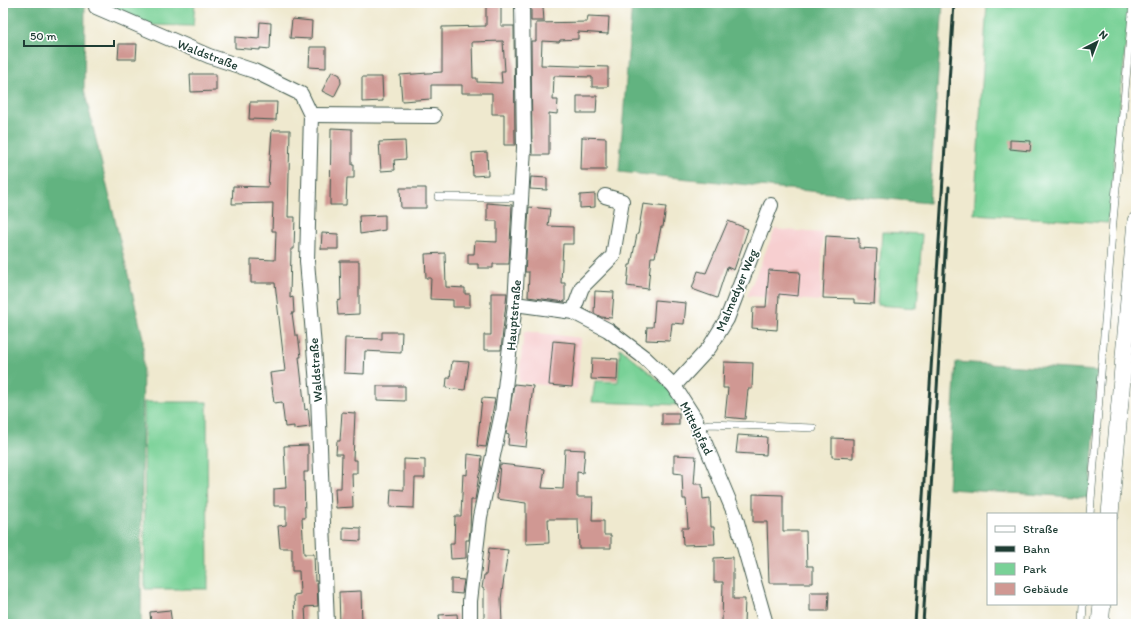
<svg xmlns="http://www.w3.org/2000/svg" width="1139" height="627" viewBox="0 0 1139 627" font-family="Itim,sans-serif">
  <rect width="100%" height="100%" fill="#fff"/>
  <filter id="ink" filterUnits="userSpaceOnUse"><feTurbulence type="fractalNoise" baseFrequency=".025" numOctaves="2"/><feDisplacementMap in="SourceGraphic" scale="8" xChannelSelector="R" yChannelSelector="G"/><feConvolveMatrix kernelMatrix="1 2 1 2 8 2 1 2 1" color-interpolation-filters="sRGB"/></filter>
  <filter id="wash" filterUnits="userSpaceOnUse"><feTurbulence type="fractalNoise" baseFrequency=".012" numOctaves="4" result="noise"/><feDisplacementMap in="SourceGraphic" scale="16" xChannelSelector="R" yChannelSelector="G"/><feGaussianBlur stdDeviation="0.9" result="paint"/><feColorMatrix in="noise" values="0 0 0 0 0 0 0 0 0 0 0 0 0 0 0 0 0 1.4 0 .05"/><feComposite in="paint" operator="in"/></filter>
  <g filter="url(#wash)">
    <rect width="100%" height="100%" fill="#efe9cf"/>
    <g fill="#f7cfd0">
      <path d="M775,229L823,233L821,301L747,296Z"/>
      <path d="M524,331L581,338L577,389L518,382Z"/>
    </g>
    <g fill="#79d197" stroke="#4c8766">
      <path d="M100,3H195L193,26L145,25Z"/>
      <path d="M987,3H1130L1108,223L974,214Z"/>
      <path d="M882,232L922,234L917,308L877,305Z"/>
      <path d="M620,348L667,387L679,405L592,402L595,381L618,382Z"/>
      <path d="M144,402H207L208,589H145Z"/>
    </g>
    <g fill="#62b380" stroke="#40785a">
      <path d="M3,3H85L84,89L143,338L141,624H3Z"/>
      <path d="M632,3H943L929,203L619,172Z"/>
      <path d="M956,362L1098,371L1090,498L948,489Z"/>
    </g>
    <g id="blocks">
      <g fill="#d09893" fill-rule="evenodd">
        <path d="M486,3H501V26H514L515,145H504V114H492V93H462V85H431V99L402,101L400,75L442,72V27L486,26ZM503,41L505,71H501L502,83L477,82V78H473L472,42Z"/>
        <path d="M531,7H543L544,21H531Z"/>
        <path d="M588,16L609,17L608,34L578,32V39L560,40L559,42L542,41L541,65L608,67V87H592V77L554,76L553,100H558L557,114L549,113V155H532L531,41H536V23L587,22Z"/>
        <path d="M292,19L312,21L311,39L290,38Z"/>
        <path d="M260,22L271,23L270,49L260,48V50L235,48V37L259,39Z"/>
        <path d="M119,44H137L136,59H118Z"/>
        <path d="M310,47H326V68L309,67Z"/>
        <path d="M332,71L340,75L341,83L334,97L322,91Z"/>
        <path d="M190,74H216V91L191,92Z"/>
        <path d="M362,77H382L383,101L362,102Z"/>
        <path d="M577,96H597L596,113H577Z"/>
        <path d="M250,102H277L276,120L249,119Z"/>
        <path d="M331,128L352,129V165H354V178H347L346,205H330Z"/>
        <path d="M272,130H290L288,217H295L294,249H291L290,298L293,297L294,313H292L295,335H298L301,357H299L305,410L308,409L310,427L294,429V426L285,427L282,402L274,403L270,373L285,371L275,283H251V259L275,260L276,231H272L273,203L232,204L233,186L268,187Z"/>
        <path d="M582,137L606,138V170H581Z"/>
        <path d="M1010,140L1031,141L1030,151L1010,149Z"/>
        <path d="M405,141L406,159L394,160L395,170L381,171L379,142Z"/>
        <path d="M487,152L488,175L473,176L472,153Z"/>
        <path d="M531,177L547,178V190L530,189Z"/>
        <path d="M400,188H426V208H401Z"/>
        <path d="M595,194V207L580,208V195Z"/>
        <path d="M487,203L512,205L509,264H493V268H478V264H468V254H474L475,241L497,242V221H487Z"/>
        <path d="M643,204L666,207L663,227H661L655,257H651L648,289L627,286L629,265H631L637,234H638Z"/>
        <path d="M529,207L550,209L548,226L573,227V244H563L561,283H565V302L528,297L529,272H525Z"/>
        <path d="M385,215V230L360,234L359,216Z"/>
        <path d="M728,221L748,229L734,270L727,267L717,298L692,289L698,271L706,273Z"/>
        <path d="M322,233L338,234V249H321Z"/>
        <path d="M826,236L859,238V248L877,249L874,304L854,303V299L823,298Z"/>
        <path d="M445,253L446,287L465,288V294H470V307H453V300L430,299L431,278H426L425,254Z"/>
        <path d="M340,261H359V314L338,315L337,301L341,300Z"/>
        <path d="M769,270L800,272L798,296L779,294L777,330L752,328L753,307H766Z"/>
        <path d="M595,291L614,292L612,318L601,317L594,313Z"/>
        <path d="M491,293H507L501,350H484V335H491Z"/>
        <path d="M655,300L686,303L684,324L672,323L670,341L646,340L647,327H653Z"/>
        <path d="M382,332H402L401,353L365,351L364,374L344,373L345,338L382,339Z"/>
        <path d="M553,341L576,343L572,387L549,385Z"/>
        <path d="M592,358L618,359L617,380L591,379Z"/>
        <path d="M452,361L469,362L465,390L446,388L447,378H450Z"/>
        <path d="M724,362L753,363L752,389H748L745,419L725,417L728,388H723Z"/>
        <path d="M514,384L533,386L526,447L508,445L509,434L506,433Z"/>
        <path d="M377,386H405V401L377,400Z"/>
        <path d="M482,398L495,399L486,447L477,446Z"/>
        <path d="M342,412L355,413L353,460H357V473H352L353,507L336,508L335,488H341L342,454H336L337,441H340Z"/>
        <rect x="662" y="413" width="17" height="12"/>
        <path d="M738,435L767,437L766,455L736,453Z"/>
        <path d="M832,438L853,439V458L832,457Z"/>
        <path d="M308,445V472H304L305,518H302L304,554H314L315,581H317L318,606L305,607L306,624H295L294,595L300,594L299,571H292V548H280L278,526L286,525V506H274V489L286,488L284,446Z"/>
        <path d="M565,449L585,450L583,473L577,472V497H593L592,521H604V535H611V548H579L578,519H548L549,543L526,544V503L497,499L500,464L545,469L542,488L563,489Z"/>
        <path d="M468,454L482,456L481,470L479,475L475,500H471L470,530L469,540H466V558L451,559L450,544H454L455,516H461L463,474L467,475Z"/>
        <path d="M674,455L696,456L694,484H702L703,499L710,498L711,527H714L715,544L683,545L682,528H688L686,499H683L682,474L674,473Z"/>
        <path d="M404,459L425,460V478H415L414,508L390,507L391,489L404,490Z"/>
        <path d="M753,494L783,495V531H806L807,566H813V583H769L767,522H753Z"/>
        <path d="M343,527L361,528V541L343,540Z"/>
        <path d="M489,548L508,550L501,599L502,624H484V589L482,588L484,575H486Z"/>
        <path d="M733,557V599H745L744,624L722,623L723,582H714V558Z"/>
        <path d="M451,579L464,580L462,594L451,593Z"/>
        <path d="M361,591L362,624H340L339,592Z"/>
        <path d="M810,592H829L828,611H810Z"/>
        <path d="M170,610L172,624H151L150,612Z"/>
        <path d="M457,614L458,624H440L439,615Z"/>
      </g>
    </g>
  </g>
  <g filter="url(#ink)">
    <use href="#blocks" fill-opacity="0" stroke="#3e574b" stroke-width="1"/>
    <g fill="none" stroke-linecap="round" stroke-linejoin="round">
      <defs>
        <g id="service">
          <path d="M438,197L523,198"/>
          <path d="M698,426L710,424L813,428"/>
          <path d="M1090,514L1112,232L1133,3"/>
          <path d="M1082,624L1083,604"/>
        </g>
        <g id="minor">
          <path d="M96,3V7L209,56L254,71L301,94L311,115L307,261L318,397L327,624"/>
          <path d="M311,115L434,116"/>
          <path d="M515,304L573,312L608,330L645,358L674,386L694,417L735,515L766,624"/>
          <path d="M573,312L582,287L613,256L622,201L605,196"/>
          <path d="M674,386L709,348L727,319L771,205"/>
          <path d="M470,624V601L480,517L502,413L515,304L524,148L522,3"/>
        </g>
        <g id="tertiary">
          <path d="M1110,514L1136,221"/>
          <path d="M1100,624L1102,604"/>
        </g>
      </defs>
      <use href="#service" stroke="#3e574b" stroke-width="8"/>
      <use href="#minor" stroke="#3e574b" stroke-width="16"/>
      <use href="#tertiary" stroke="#3e574b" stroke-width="18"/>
      <use href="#service" stroke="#fff" stroke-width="7"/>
      <use href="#minor" stroke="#fff" stroke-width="14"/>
      <use href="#tertiary" stroke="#fff" stroke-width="17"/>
      <g stroke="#1f3d34" stroke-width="3">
        <path d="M915,624L954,3"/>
        <path d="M923,624L949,187"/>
      </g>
    </g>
  </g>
  <g text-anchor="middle" stroke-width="3.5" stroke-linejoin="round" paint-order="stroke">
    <g font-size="13" fill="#1f3d34" stroke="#fff">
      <text transform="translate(208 54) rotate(21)" y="5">Waldstraße</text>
      <text transform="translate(736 290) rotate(-67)" y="5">Malmedyer Weg</text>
      <text transform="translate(513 315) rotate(-85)" y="5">Hauptstraße</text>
      <text transform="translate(315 370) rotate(-94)" y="5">Waldstraße</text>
      <text transform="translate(697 428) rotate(63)" y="5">Mittelpfad</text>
    </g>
  </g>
  <rect width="1139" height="627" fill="none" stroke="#fff" stroke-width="16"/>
  <rect x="987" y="513" width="130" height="92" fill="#ffffff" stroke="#a5b1ae"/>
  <rect x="995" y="526" width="20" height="6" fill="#ffffff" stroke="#a5b1ae"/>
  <text x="1023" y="533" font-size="12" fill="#1f3d34">Straße</text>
  <rect x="995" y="546" width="20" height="6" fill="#1f3d34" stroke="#a5b1ae"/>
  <text x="1023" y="553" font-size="12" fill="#1f3d34">Bahn</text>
  <rect x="995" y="563" width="20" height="12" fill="#79d197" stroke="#a5b1ae"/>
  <text x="1023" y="573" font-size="12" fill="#1f3d34">Park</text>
  <rect x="995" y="583" width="20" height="12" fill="#d09893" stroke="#a5b1ae"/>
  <text x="1023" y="593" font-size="12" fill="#1f3d34">Gebäude</text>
  <g transform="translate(1097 42) rotate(42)" stroke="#ffffff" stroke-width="3" paint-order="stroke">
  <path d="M0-3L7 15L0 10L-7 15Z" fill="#1f3d34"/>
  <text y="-6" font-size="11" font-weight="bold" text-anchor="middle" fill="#1f3d34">N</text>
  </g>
  <path d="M24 40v6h90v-6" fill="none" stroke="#1f3d34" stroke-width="2"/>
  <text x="30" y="40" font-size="12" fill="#1f3d34" stroke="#ffffff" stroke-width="3" paint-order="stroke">50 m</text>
</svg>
